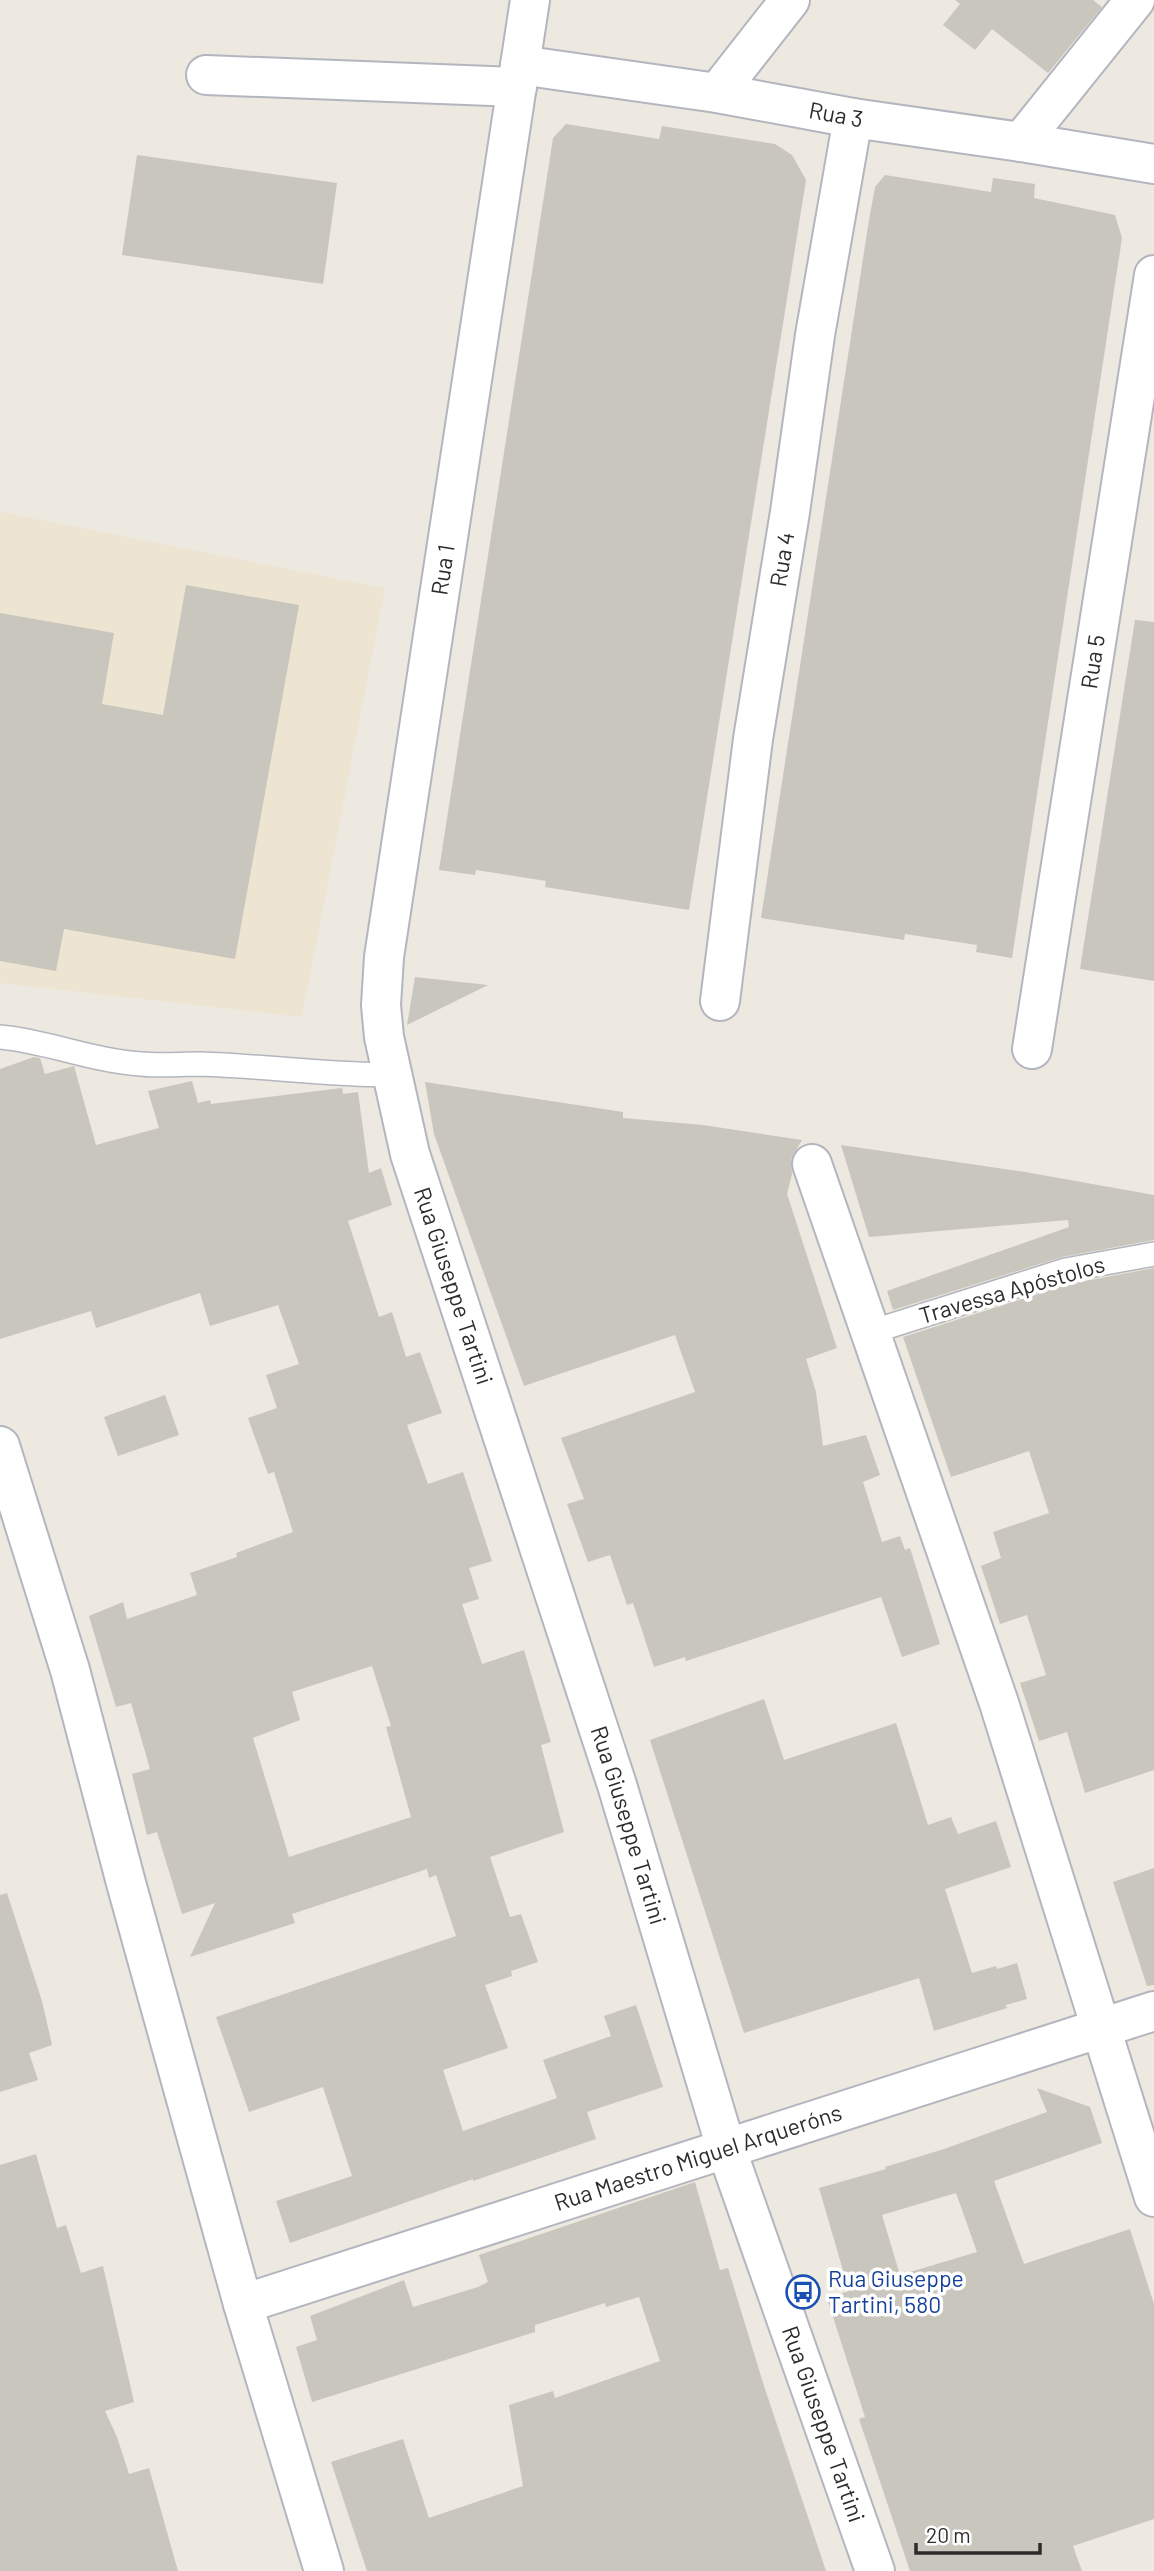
<svg xmlns="http://www.w3.org/2000/svg" width="1154" height="2571" viewBox="0 0 1154 2571" font-family="Barlow,sans-serif">
  <rect width="100%" height="100%" fill="#ede8e0"/>
  <path fill="#ede5d1" d="M0,512L385,588L302,1017L0,983Z"/>
  <g fill="#c9c6be" fill-rule="evenodd">
    <path d="M955,0H1093L1102,7L1048,73L992,29L975,50L943,25L960,4Z"/>
    <path d="M566,124L659,139L662,126L775,144L792,155L806,180L689,910L545,887L546,881L476,870L475,875L439,870L553,138Z"/>
    <path d="M137,155L337,183L323,284L122,255Z"/>
    <path d="M885,175L991,192L993,178L1035,184L1034,198L1115,215L1122,238L1012,958L976,952L977,945L905,934L904,940L761,918L869,220L875,187Z"/>
    <path d="M186,585L299,605L235,959L64,929L56,971L0,961V613L114,633L102,704L163,715Z"/>
    <path d="M1135,620L1154,622V981L1080,969Z"/>
    <path d="M415,977L488,985L407,1025Z"/>
    <path d="M34,1057L40,1058L45,1074L74,1066L96,1145L159,1128L148,1091L192,1081L198,1103L210,1100L211,1104L342,1088L343,1094L358,1092L369,1173L381,1168L392,1205L348,1221L379,1317L392,1312L406,1357L420,1352L442,1413L407,1425L428,1484L463,1472L492,1561L469,1568L479,1599L462,1604L482,1664L524,1650L551,1742L541,1745L564,1832L490,1857L510,1917L521,1914L538,1962L511,1971L512,1976L485,1985L508,2048L443,2070L463,2131L557,2098L543,2060L611,2036L604,2016L636,2005L663,2087L587,2112L596,2139L473,2181V2179L290,2243L276,2201L352,2176L323,2087L249,2112L216,2017L456,1936L436,1875L429,1878L427,1869L292,1914L295,1923L190,1957L215,1903L182,1914L157,1832L147,1835L132,1774L150,1769L131,1703L116,1707L89,1616L123,1602L127,1619L197,1595L190,1573L237,1557L236,1553L293,1532L274,1472L268,1474L248,1418L277,1408L266,1375L299,1364L278,1305L210,1326L200,1293L96,1328L91,1311L0,1339V1069ZM372,1666L391,1726L386,1727L411,1817L289,1857L253,1738L300,1720L292,1692Z"/>
    <path d="M425,1082L623,1112V1118L703,1125L802,1140L791,1159L792,1174L787,1194L837,1348L806,1359L816,1392L823,1446L866,1435L880,1475L863,1482L882,1542L900,1536L905,1550L910,1548L940,1644L902,1657L881,1597L686,1661L685,1657L654,1667L633,1603L627,1605L610,1555L588,1562L567,1504L584,1499L561,1438L695,1392L675,1335L524,1386L434,1134Z"/>
    <path d="M841,1145L1025,1172L1154,1195V1240L1062,1257L893,1310L887,1291L1069,1227L1068,1220L869,1237Z"/>
    <path d="M1154,1268V1770L1085,1793L1067,1732L1039,1741L1020,1683L1046,1675L1027,1615L1000,1624L981,1566L1001,1558L993,1532L1049,1513L1029,1451L951,1477L903,1337L1069,1284Z"/>
    <path d="M165,1395L179,1435L118,1456L104,1417Z"/>
    <path d="M764,1699L784,1760L896,1723L928,1825L951,1817L958,1834L996,1821L1011,1867L945,1889L972,1973L996,1966L997,1969L1017,1963L1027,1999L1006,2005L1007,2008L934,2031L919,1978L744,2033L650,1740Z"/>
    <path d="M1154,1868V1985L1147,1986L1113,1882Z"/>
    <path d="M7,1893L42,2001L52,2045L29,2053L38,2080L0,2092V1895Z"/>
    <path d="M1037,2088L1090,2107L1102,2143L994,2181L1024,2264L1130,2229L1154,2304V2519L1073,2546L1082,2571H910L859,2419L865,2417L827,2298L849,2291L819,2188L886,2169L885,2167L944,2149L1047,2112ZM956,2193L977,2252L900,2275L882,2215Z"/>
    <path d="M36,2154L57,2228L66,2225L81,2273L103,2266L134,2402L105,2411L117,2437L129,2474L149,2468L178,2571H0V2165Z"/>
    <path d="M695,2182L720,2270L728,2268L764,2386L826,2571H367L331,2462L403,2439L429,2518L523,2486L509,2405L553,2391L555,2398L660,2361L639,2297L606,2307L605,2303L535,2325V2332L312,2402L296,2347L317,2340L310,2316L404,2280L413,2307L478,2287L488,2282L479,2255Z"/>
  </g>
  <g fill="none" stroke-linecap="round" stroke-linejoin="round">
    <defs>
      <g id="service">
        <path d="M0,1037C46,1041 93,1061 141,1064C161,1066 180,1064 200,1064C264,1066 327,1075 391,1075"/>
        <path d="M871,1332L1066,1270L1154,1254"/>
      </g>
      <g id="minor">
        <path id="s1" d="M530,0L384,957L381,1005L384,1037L410,1154L617,1785L726,2148L875,2571"/>
        <path id="s2" d="M520,65L717,93L853,118L1021,142L1154,164"/>
        <path d="M206,75L517,87"/>
        <path d="M717,93L790,0"/>
        <path d="M1021,142L1135,0"/>
        <path id="s3" d="M720,1001L753,739L790,512L815,335L853,118"/>
        <path id="s4" d="M1032,1049L1154,275"/>
        <path d="M812,1164L999,1703L1154,2197"/>
        <path d="M0,1446L70,1670L126,1883L243,2304L324,2571"/>
        <path id="s5" d="M243,2304L1154,2011"/>
      </g>
    </defs>
    <use href="#service" stroke="#b3b6bf" stroke-width="26"/>
    <use href="#minor" stroke="#b3b6bf" stroke-width="42"/>
    <use href="#service" stroke="#fff" stroke-width="23"/>
    <use href="#minor" stroke="#fff" stroke-width="38"/>
  </g>
  <defs>
    <symbol id="bus-ring" viewBox="-11 -11 22 22"><circle r="9.5" fill="#fff" stroke="#1a4fb4" stroke-width="1.5"/><path d="M-5-6H5V4H4V6H2V4H-2V6H-4V4H-5ZM-3.5-4V0h7V-4ZM-3.5 1.2v1.5H-2V1.2ZM2 1.2v1.5H3.5V1.2Z" fill="#1a4fb4"/></symbol>
  </defs>
  <g fill-rule="evenodd">
    <use href="#bus-ring" x="784" y="2273" width="38" height="38"/>
  </g>
  <g text-anchor="middle" stroke-width="7" stroke-linejoin="round" paint-order="stroke">
    <g font-size="23" fill="#2c2c2c" stroke="#fff">
      <text dy="8" stroke="none"><textPath href="#s2" startOffset="320">Rua 3</textPath></text>
      <text dy="8" stroke="none"><textPath href="#s3" startOffset="446">Rua 4</textPath></text>
      <text transform="translate(443 570) rotate(-81)" y="8">Rua 1</text>
      <text dy="8" stroke="none"><textPath href="#s4" startOffset="392">Rua 5</textPath></text>
      <text dy="8" stroke="none"><textPath href="#s1" startOffset="1307">Rua Giuseppe Tartini</textPath></text>
      <text transform="translate(1012 1290) rotate(-16)" y="8">Travessa Apóstolos</text>
      <text dy="8" stroke="none"><textPath href="#s1" startOffset="1874">Rua Giuseppe Tartini</textPath></text>
      <text dy="8" stroke="none"><textPath href="#s5" startOffset="478">Rua Maestro Miguel Arqueróns</textPath></text>
      <text dy="8" stroke="none"><textPath href="#s1" startOffset="2504">Rua Giuseppe Tartini</textPath></text>
    </g>
    <g font-size="23" fill="#164399" stroke="#fff" text-anchor="start">
      <text x="828" y="2287">Rua Giuseppe<tspan x="828" dy="26">Tartini, 580</tspan></text>
    </g>
  </g>
  <path d="M916 2543v10h124v-10" fill="none" stroke="#2c2c2c" stroke-width="3.5"/>
  <text x="926" y="2543" font-size="21" fill="#2c2c2c" stroke="#ffffff" stroke-width="5" paint-order="stroke">20 m</text>
</svg>
